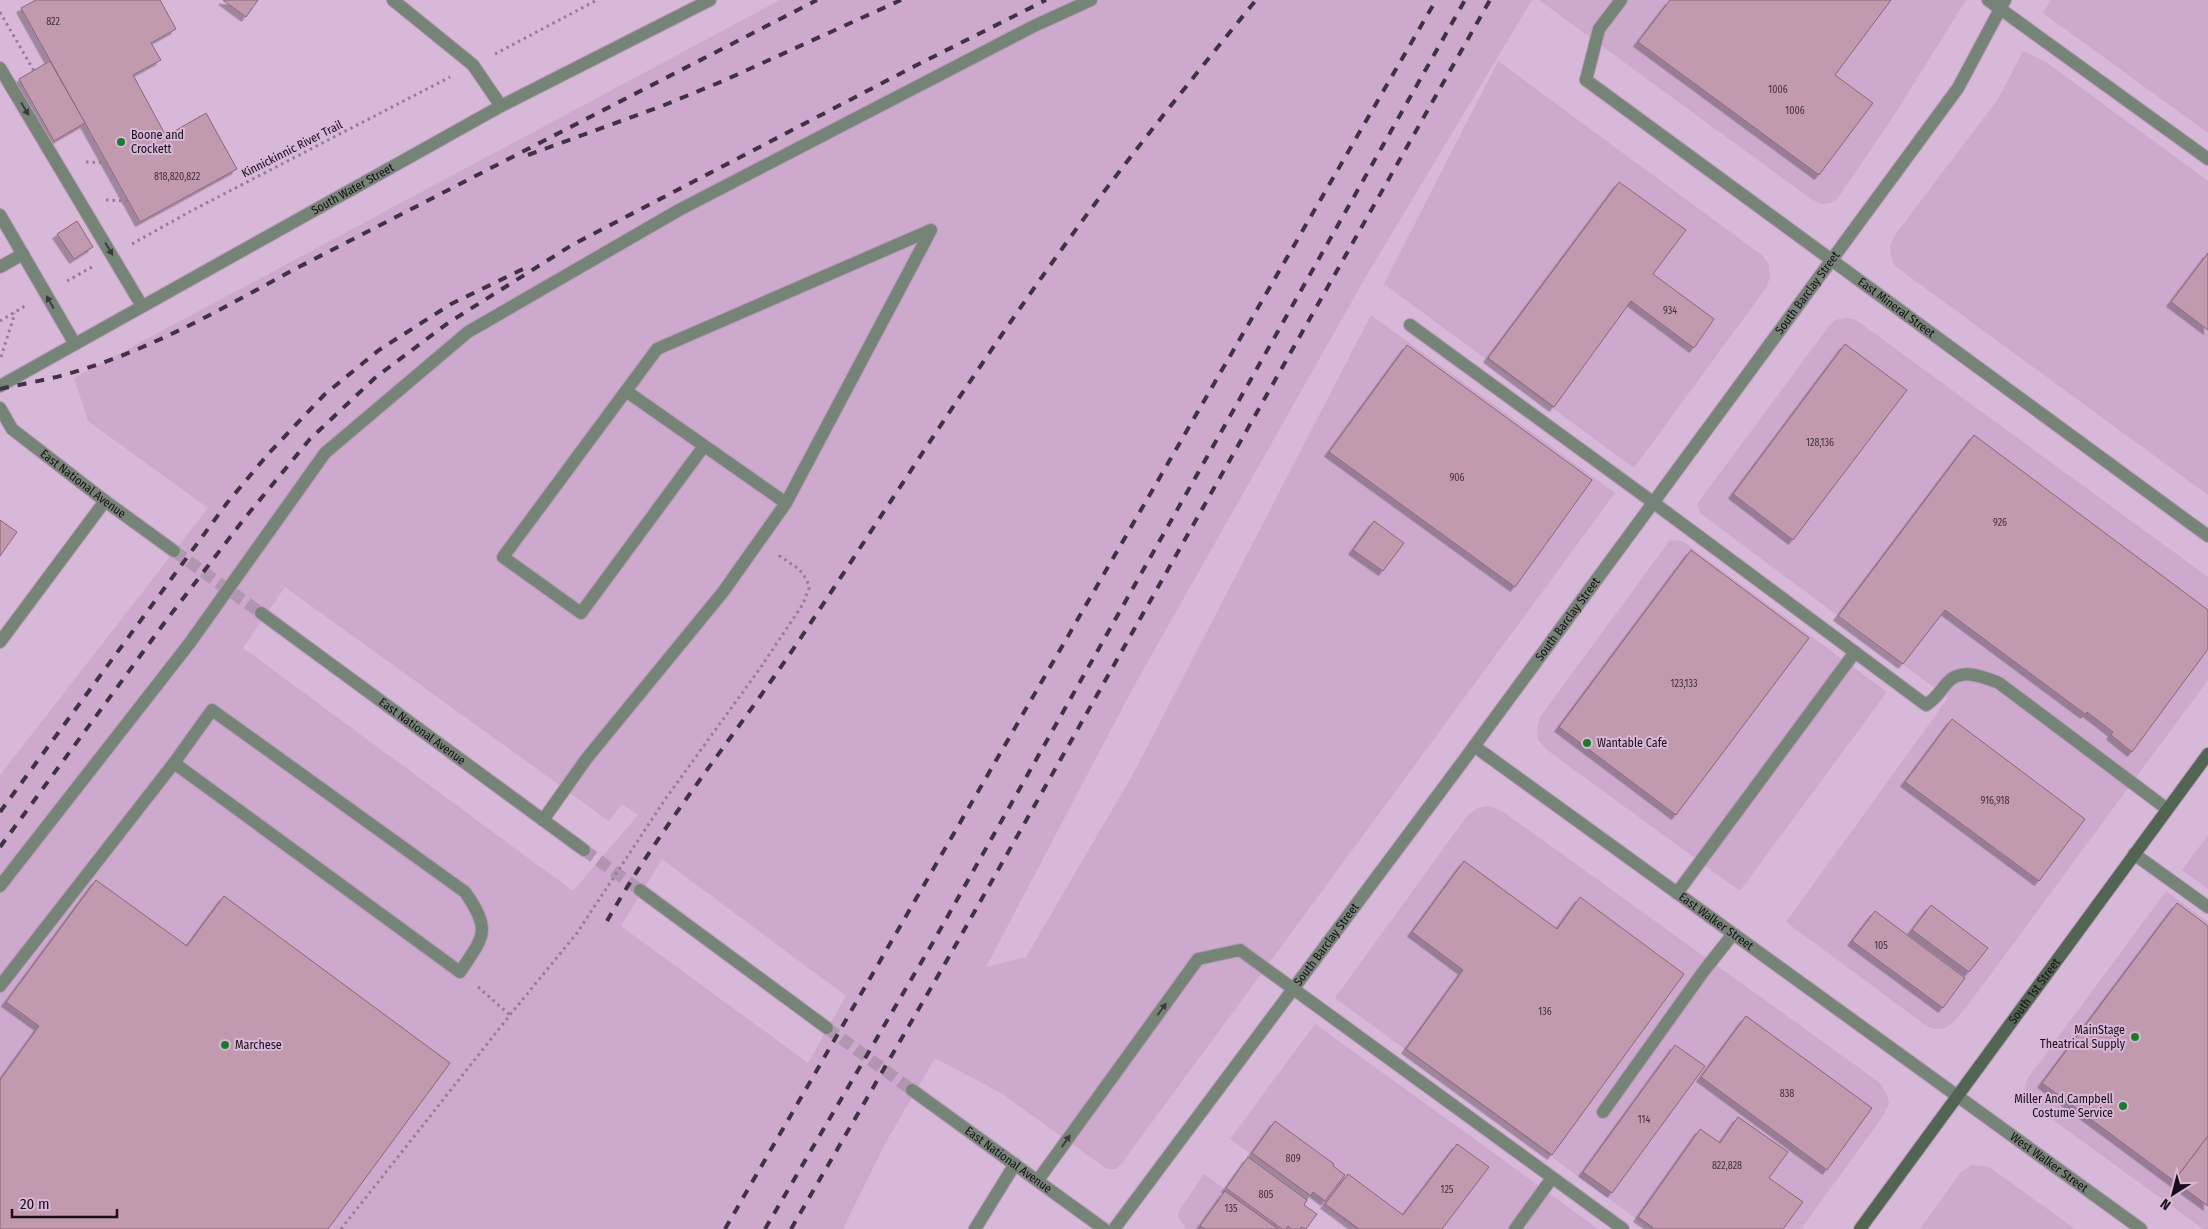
<svg xmlns="http://www.w3.org/2000/svg" width="2208" height="1229" viewBox="0 0 2208 1229" font-family="'Fira Sans Condensed',sans-serif">
  <defs>
    <filter id="shadow"><feDropShadow dx="-4.5" dy="4.5" stdDeviation="0" flood-color="#0004"/></filter>
  </defs>
  <rect width="100%" height="100%" fill="#d8b8d8"/>
  <g fill="#cca9cd" fill-rule="evenodd">
    <path d="M780,0H1532L1368,273L1134,686L986,967L1026,957L1132,776L1371,315L1615,493L1122,1163L1116,1169H1107L1001,1093L935,1058L886,1142L843,1229H0V775L208,508L88,421L74,378ZM285,587L609,821L622,804L638,815L573,891L243,648ZM662,859L846,996L808,1063L621,926Z"/>
    <path d="M1539,0H1966L1891,120L1837,199L1830,203L1821,204L1811,199Z"/>
    <path d="M2051,0H2208V133L2043,13Z"/>
    <path d="M2023,51L2046,62L2208,181V495L1895,266L1891,257L1890,246L1895,235L1998,99Z"/>
    <path d="M1498,61L1763,256L1769,265L1770,278L1766,288L1634,468L1384,284Z"/>
    <path d="M1846,318L1856,320L2208,577V680L1968,1005L1952,1024L1942,1029H1933L1924,1024L1786,922L1948,698L1700,513L1697,504L1829,326L1835,320Z"/>
    <path d="M1670,540L1682,541L1887,692L1740,891L1547,750L1538,740L1537,728L1540,717Z"/>
    <path d="M1489,806L1502,811L1880,1083L1887,1094L1889,1104L1881,1119L1801,1229H1650L1335,998L1467,816L1477,808Z"/>
    <path d="M2208,835V889L2182,870Z"/>
    <path d="M2166,891L2208,922V1229H2203L2030,1103L2026,1094L2025,1086L2028,1078Z"/>
    <path d="M1315,1024L1498,1156L1598,1229H1356L1230,1139Z"/>
    <path d="M1972,1165L1989,1167L2075,1229H1920L1961,1172Z"/>
    <path d="M1204,1174L1280,1229H1186L1178,1216L1180,1209Z"/>
  </g>
  <g fill="#c29aaf" stroke="#8b6579" filter="url(#shadow)">
    <path d="M36,0H160L176,29L151,43L161,60L133,75L166,136L206,113L237,169L140,222L21,8Z"/>
    <path d="M223,0H258L246,17Z"/>
    <path d="M1670,0H1891L1835,75L1873,103L1819,175L1638,42Z"/>
    <path d="M50,61L85,123L54,141L19,79Z"/>
    <path d="M1619,182L1686,230L1653,274L1714,319L1694,348L1631,301L1554,407L1488,358Z"/>
    <path d="M77,221L93,247L74,259L57,234Z"/>
    <path d="M2208,253V330L2171,302Z"/>
    <path d="M1845,344L1907,390L1793,540L1733,494Z"/>
    <path d="M1407,345L1592,480L1515,587L1329,452Z"/>
    <path d="M1974,435L2208,610V649L2132,752L2111,735L2113,732L2087,712L2085,714L1945,610L1903,664L1838,616Z"/>
    <path d="M0,520L17,532L0,556Z"/>
    <path d="M1374,521L1404,543L1383,571L1353,550Z"/>
    <path d="M1691,550L1809,638L1676,815L1559,727Z"/>
    <path d="M1952,719L2085,819L2039,881L1905,782Z"/>
    <path d="M1464,861L1557,929L1580,897L1684,974L1552,1155L1406,1049L1463,970L1412,932Z"/>
    <path d="M96,880L187,946L224,896L450,1063L328,1229H0V1080L39,1026L6,1002Z"/>
    <path d="M2177,903L2208,926V1136L2174,1181L2042,1083Z"/>
    <path d="M1931,905L1988,948L1969,972L1912,930Z"/>
    <path d="M1875,911L1965,978L1943,1008L1852,941Z"/>
    <path d="M1746,1016L1872,1108L1827,1170L1701,1077Z"/>
    <path d="M1675,1045L1705,1066L1612,1193L1583,1172Z"/>
    <path d="M1738,1117L1788,1152L1769,1178L1803,1202L1783,1229H1655L1638,1217L1700,1129L1720,1143Z"/>
    <path d="M1275,1121L1334,1164L1333,1166L1345,1175L1325,1201L1313,1192L1311,1196L1252,1153Z"/>
    <path d="M2208,1136V1206L2174,1181Z"/>
    <path d="M1457,1144L1489,1167L1442,1229H1359L1325,1204L1348,1174L1403,1215Z"/>
    <path d="M1248,1157L1307,1200L1304,1205L1317,1214L1306,1229L1301,1227L1300,1229H1291L1288,1226L1286,1229H1282L1226,1188Z"/>
    <path d="M1225,1191L1278,1229H1205L1200,1226Z"/>
  </g>
  <g fill="none" stroke-linecap="round" stroke-linejoin="round">
    <g stroke="#b196b1" stroke-width="12" stroke-dasharray="12 6" stroke-linecap="butt">
      <path d="M174,551L261,613"/>
      <path d="M584,850L640,890"/>
      <path d="M827,1028L912,1090"/>
    </g>
    <defs>
      <g id="service">
        <path d="M393,0L473,65L501,106"/>
        <path d="M1988,0L2208,159"/>
        <path d="M0,68L142,306"/>
        <path d="M1586,80L1599,29L1621,0"/>
        <path d="M0,215L75,344"/>
        <path d="M0,267L23,254"/>
        <path d="M1410,325L1654,503L1926,705C1938,697 1938,693 1947,683C1961,667 1983,677 1999,683L2167,809"/>
        <path d="M626,391L786,503"/>
        <path d="M0,642L105,501"/>
        <path d="M543,820L587,758L723,592L786,503L931,230L657,349L503,557L581,613L704,446"/>
        <path d="M2134,854L2208,907"/>
        <path d="M0,886L189,644L325,453L468,332L679,210L1034,26L1091,0"/>
        <path d="M1677,893L1855,652"/>
        <path d="M0,986L174,763L212,710L465,892C492,931 484,936 460,972L174,763"/>
        <path d="M1603,1112L1703,972L1733,934"/>
        <path d="M1038,1180L1198,959L1240,950L1623,1229"/>
        <path d="M975,1229L1015,1164"/>
        <path d="M1515,1229L1552,1178"/>
      </g>
      <g id="minor">
        <path id="s1" d="M1586,80L2208,536"/>
        <path id="s2" d="M0,386L501,106L710,0"/>
        <path id="s3" d="M0,408L12,429L105,501L174,551"/>
        <path id="s4" d="M261,613L584,850"/>
        <path id="s5" d="M1474,746L2141,1229"/>
        <path d="M640,890L827,1028"/>
        <path id="s6" d="M912,1090L1104,1229"/>
        <path id="s7" d="M1114,1229L1464,760L1958,88L2005,0"/>
      </g>
      <g id="secondary">
        <path id="s8" d="M1860,1229L2208,754"/>
      </g>
    </defs>
    <use href="#service" stroke="#b599b5" stroke-width="14"/>
    <use href="#minor" stroke="#b599b5" stroke-width="14"/>
    <use href="#secondary" stroke="#b599b5" stroke-width="14"/>
    <g stroke="#957c95" stroke-width="3" stroke-dasharray="2.5 4" stroke-linecap="butt">
      <path d="M0,12L34,71"/>
      <path d="M495,54L597,0"/>
      <path d="M86,162L108,163"/>
      <path d="M106,200L128,201"/>
      <path d="M132,244L191,211L450,77"/>
      <path d="M67,281L92,267"/>
      <path d="M0,321L25,306"/>
      <path d="M1,357L15,313"/>
      <path d="M478,987L510,1015"/>
      <path d="M341,1229L510,1015L577,933L666,798L761,667L803,604L809,588L807,580L799,569L778,555"/>
    </g>
    <use href="#service" stroke="#768477" stroke-width="12"/>
    <use href="#minor" stroke="#768477" stroke-width="12"/>
    <use href="#secondary" stroke="#516552" stroke-width="12"/>
    <g stroke="#413241" stroke-width="4" stroke-dasharray="9 9" stroke-linecap="butt">
      <path d="M528,155L662,106L723,81L901,0"/>
      <path d="M0,389C17,385 35,382 52,378C138,357 216,312 293,270L817,0"/>
      <path d="M0,812L227,503L269,453L324,395L379,350L451,304L523,269"/>
      <path d="M0,847L165,622L244,519L310,439L376,377L448,323L572,245L911,68L1046,0"/>
      <path d="M607,921C664,821 738,732 802,636C897,493 989,347 1091,209C1144,138 1200,69 1256,0"/>
      <path d="M725,1229L1436,0"/>
      <path d="M765,1229L932,944L1465,0"/>
      <path d="M791,1229L950,955L1490,0"/>
    </g>
  </g>
  <defs><path id="oneway-solid" d="M-6-.8H1V-3.2L6.5 0L1 3.2V.8H-6Z" transform="scale(1.25)"/></defs>
  <g fill="#3d3c3d">
    <use href="#oneway-solid" transform="translate(25 109) rotate(59)"/>
    <use href="#oneway-solid" transform="translate(109 249) rotate(59)"/>
    <use href="#oneway-solid" transform="translate(50 302) rotate(-120)"/>
    <use href="#oneway-solid" transform="translate(1162 1009) rotate(-54)"/>
    <use href="#oneway-solid" transform="translate(1066 1141) rotate(-55)"/>
  </g>
  <g fill="#1b7b2d" stroke="#d8b8d8" stroke-width="2">
    <circle cx="121" cy="142" r="5"/>
    <circle cx="1587" cy="743" r="5"/>
    <circle cx="2135" cy="1037" r="5"/>
    <circle cx="225" cy="1045" r="5"/>
    <circle cx="2123" cy="1106" r="5"/>
  </g>
  <g text-anchor="middle" stroke-width="4" stroke-linejoin="round" paint-order="stroke">
    <g font-size="10" fill="#42303d">
      <text x="53" y="25">822</text>
      <text x="1778" y="93">1006</text>
      <text x="1795" y="114">1006</text>
      <text x="177" y="180">818,820,822</text>
      <text x="1670" y="314">934</text>
      <text x="1820" y="446">128,136</text>
      <text x="1457" y="481">906</text>
      <text x="2000" y="526">926</text>
      <text x="1684" y="687">123,133</text>
      <text x="1995" y="804">916,918</text>
      <text x="1881" y="949">105</text>
      <text x="1545" y="1015">136</text>
      <text x="1787" y="1097">838</text>
      <text x="1644" y="1123">114</text>
      <text x="1293" y="1162">809</text>
      <text x="1727" y="1169">822,828</text>
      <text x="1447" y="1193">125</text>
      <text x="1266" y="1198">805</text>
      <text x="1231" y="1212">135</text>
    </g>
    <g font-size="12" fill="#170c17" stroke="#d8b8d8" text-anchor="start">
      <text x="131" y="139">Boone and<tspan x="131" dy="14">Crockett</tspan></text>
      <text x="1597" y="747">Wantable Cafe</text>
      <text x="2125" y="1034" text-anchor="end">MainStage<tspan x="2125" dy="14">Theatrical Supply</tspan></text>
      <text x="235" y="1049">Marchese</text>
      <text x="2113" y="1103" text-anchor="end">Miller And Campbell<tspan x="2113" dy="14">Costume Service</tspan></text>
    </g>
    <g font-size="12" fill="#170c17" stroke="#d8b8d8">
      <text transform="translate(292 149) rotate(-27)" y="4">Kinnickinnic River Trail</text>
      <text dy="4" stroke="none"><textPath href="#s2" startOffset="404">South Water Street</textPath></text>
      <text dy="4" stroke="none"><textPath href="#s7" startOffset="1165">South Barclay Street</textPath></text>
      <text dy="4" stroke="none"><textPath href="#s1" startOffset="385">East Mineral Street</textPath></text>
      <text dy="4" stroke="none"><textPath href="#s3" startOffset="114">East National Avenue</textPath></text>
      <text dy="4" stroke="none"><textPath href="#s7" startOffset="760">South Barclay Street</textPath></text>
      <text dy="4" stroke="none"><textPath href="#s4" startOffset="200">East National Avenue</textPath></text>
      <text dy="4" stroke="none"><textPath href="#s5" startOffset="299">East Walker Street</textPath></text>
      <text dy="4" stroke="none"><textPath href="#s7" startOffset="355">South Barclay Street</textPath></text>
      <text dy="4" stroke="none"><textPath href="#s8" startOffset="295">South 1st Street</textPath></text>
      <text dy="4" stroke="none"><textPath href="#s6" startOffset="119">East National Avenue</textPath></text>
      <text dy="4" stroke="none"><textPath href="#s5" startOffset="710">West Walker Street</textPath></text>
    </g>
  </g>
  <g transform="translate(2173 1194) rotate(216)" stroke="#d8b8d8" stroke-width="4" paint-order="stroke">
  <path d="M0-4L9 19L0 12L-9 19Z" fill="#170c17"/>
  <text y="-8" font-size="14" font-weight="bold" text-anchor="middle" fill="#170c17">N</text>
  </g>
  <path d="M12 1209v8h105v-8" fill="none" stroke="#170c17" stroke-width="2.5"/>
  <text x="20" y="1209" font-size="15" fill="#170c17" stroke="#d8b8d8" stroke-width="4" paint-order="stroke">20 m</text>
</svg>
